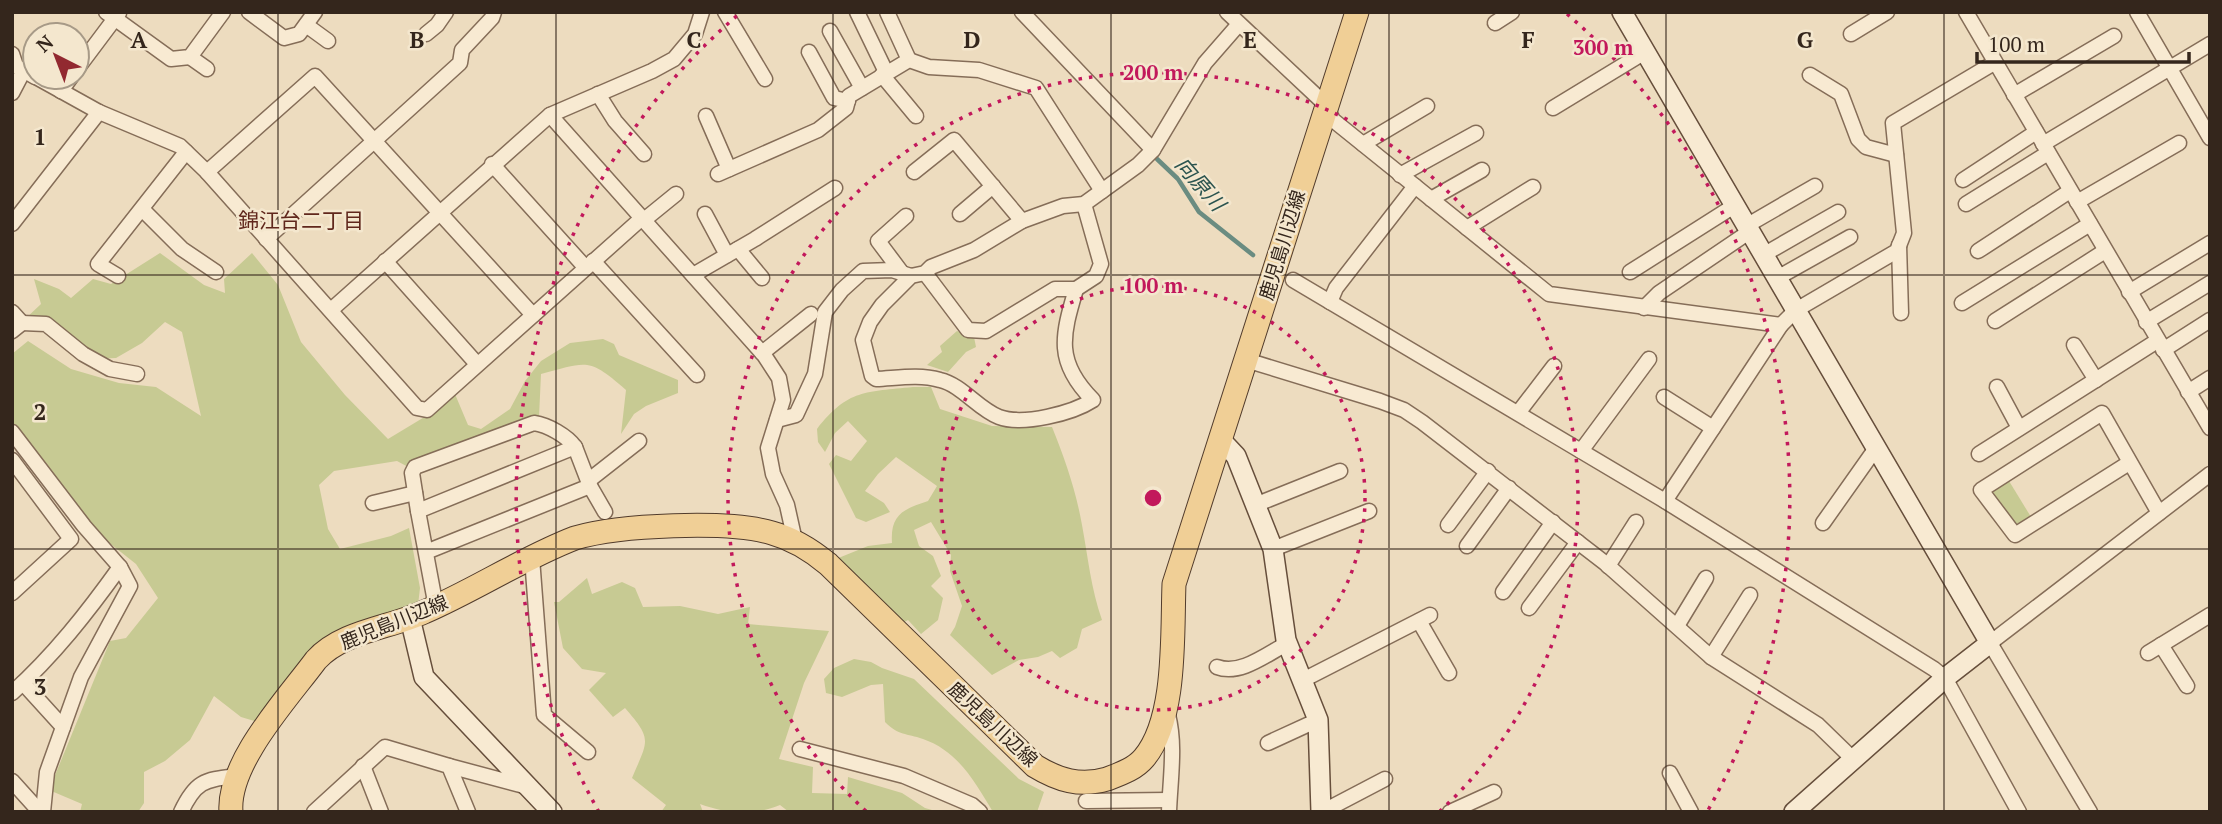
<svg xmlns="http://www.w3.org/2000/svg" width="2222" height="824" viewBox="0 0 2222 824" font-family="'PT Serif','Noto Sans JP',serif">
  <rect width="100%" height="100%" fill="#eddcbf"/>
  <g fill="#c7ca93">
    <path d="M160,253L204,285L225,293L224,279L252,253L278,285L301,342L345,395L388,439L441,407L452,387L468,425L481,429L510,409L525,381L541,361L570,343L603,339L614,344L619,355L678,380V393L646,406L634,414L621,434L626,390C588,357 588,362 541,374L539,417L410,468L397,461L334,471L319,485L328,529L340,549L391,536L409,528L420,588L418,605L346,628L261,723L241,717L214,696L190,740L165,761L144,772V803L138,812H80L82,804L49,790L110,641L126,638L158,598L136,564L93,530L47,464L12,423V354L28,341L71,369L119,383L156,387L201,416L182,332L165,322L142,343L116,358L91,359L50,321H23L41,304L34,279L59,289L71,298L93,279L111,284Z"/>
    <path d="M957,331L974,337L976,347L966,352L948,372L927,365L942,352L940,346Z"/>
    <path d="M913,387H931L940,409L992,426L1052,427C1065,459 1076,491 1082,525C1088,557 1091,589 1102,620L1082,629L1077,648L1060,658L1052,651L1038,657L1019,660L992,675L950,635L955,627L962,606L950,571L951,555L931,522L914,530L919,546L933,556L941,576L931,586L943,598L938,620L921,634L908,620L901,624L836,559L868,546L892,543C890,514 904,509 928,501L937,486L896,457L878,474L865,491L884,503L890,512L866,522L856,518L829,464L836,455L851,461L867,441L848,421L835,433L825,452L818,442L817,429C848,389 866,392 913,387Z"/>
    <path d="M2009,481L2031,517L2019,524L2012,523L1992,496L1994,490Z"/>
    <path d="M587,578L592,594L622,582L635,588L643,607L680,606L718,614L750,607L748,624L829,631L804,683L779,759L813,767L812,793L847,794L848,777L902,793L925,808L939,812H789L780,805C752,816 728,814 700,804L703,812H661L666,805L632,778C648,740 653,740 625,708L613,717L589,690L606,673L582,669L563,648L554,602H559Z"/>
    <path d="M854,659L871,662L882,668L914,679L1019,779L1044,792L1037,812H993C975,782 958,751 923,739C906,733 899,736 885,722L883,684L871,685L842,697L826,693L824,679L834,668Z"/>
  </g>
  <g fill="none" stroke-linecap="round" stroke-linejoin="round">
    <path stroke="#6a8c81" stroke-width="4.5" d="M1157,159L1178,179L1199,212L1253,255"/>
    <defs>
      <g id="street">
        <path d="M106,12L171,59L190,57L223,12"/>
        <path d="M249,12L284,38L299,34L315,12"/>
        <path d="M725,12L765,79"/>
        <path d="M857,12L886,72"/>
        <path d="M887,12L909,60"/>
        <path d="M1022,12L1153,150"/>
        <path d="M1227,12L1325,104L1333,120L1549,294L1781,325L1796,310L1897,251L1904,233L1893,123L1994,63"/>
        <path d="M1966,12L2210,428"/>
        <path d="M2137,12L2210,138"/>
        <path d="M1495,23L1512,12"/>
        <path d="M306,25L328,41"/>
        <path d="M830,31L862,88"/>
        <path d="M426,34L437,25L446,12"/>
        <path d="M1851,34L1887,12"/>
        <path d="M809,52L834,98L848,101"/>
        <path d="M12,54L16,66L35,77"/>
        <path d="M190,57L207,69"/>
        <path d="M77,69L119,13"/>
        <path d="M882,75L916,116"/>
        <path d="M1810,75L1841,94L1858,139L1866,147L1896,155"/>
        <path d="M36,77L99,112L180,146L207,172L417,408L427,410L642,218"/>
        <path d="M61,91L71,77"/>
        <path d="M12,93L24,70"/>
        <path d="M598,94L615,121L644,154"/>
        <path d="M2014,95L2114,36"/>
        <path d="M1553,108L1645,52"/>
        <path d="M550,115L764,355L779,378L783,400L768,448L773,474L787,505L795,541"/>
        <path d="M706,116L729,169"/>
        <path d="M1363,144L1427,106"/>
        <path d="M2043,144L2210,44"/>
        <path d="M492,164L585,267"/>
        <path d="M207,172L315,76L533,315"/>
        <path d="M914,172L954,140L1022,221"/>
        <path d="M718,174L818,130L846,108L849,96L909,60L929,67L979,70L1036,88L1102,191"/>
        <path d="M1400,175L1476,133"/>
        <path d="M1963,180L2036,132"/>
        <path d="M1431,199L1482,170"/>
        <path d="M2077,202L2179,143"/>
        <path d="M1966,204L2048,153"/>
        <path d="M142,209L182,249L216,272"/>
        <path d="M705,214L727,255"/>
        <path d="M960,214L993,186"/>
        <path d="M644,220L676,194"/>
        <path d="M12,224L99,112"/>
        <path d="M1746,226L1815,186"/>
        <path d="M1467,228L1533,187"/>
        <path d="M266,239L460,63L462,50L492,18L494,12"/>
        <path d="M1899,245L1901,313"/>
        <path d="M738,249L762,278"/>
        <path d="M1978,251L2070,191"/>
        <path d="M1763,255L1838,212"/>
        <path d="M385,261L477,364"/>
        <path d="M593,261L697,375"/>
        <path d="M1630,272L1734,206"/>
        <path d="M902,273L878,241L906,216"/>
        <path d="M925,273L968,330L986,331L1055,289H1076L1096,276L1101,264L1084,204"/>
        <path d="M693,275L755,239L835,188"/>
        <path d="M118,276L98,264L186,152"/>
        <path d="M1777,278L1850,237"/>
        <path d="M1293,280L1665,501L1934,669L1945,678L2019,812"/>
        <path d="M1076,289C1062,336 1055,362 1093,400C1073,413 1023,426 999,417C978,409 962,385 940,380C919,374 898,378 876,379L872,376L863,340L870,322L882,305L911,276L925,273L931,267L974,250L1022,221L1063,206L1084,204L1138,165L1153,150L1205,63L1239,24"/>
        <path d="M2129,292L2210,243"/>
        <path d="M1330,302L1336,288L1415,186"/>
        <path d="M1962,303L2090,224"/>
        <path d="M1644,308L1659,293L1749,232"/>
        <path d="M331,310L550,115L652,71L674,59L695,34L702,12"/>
        <path d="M12,312L22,323L12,331"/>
        <path d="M1995,321L2105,251"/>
        <path d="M2146,322L2210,283"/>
        <path d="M22,323L46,324L83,354L110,369L137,374"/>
        <path d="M2074,345L2096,380"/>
        <path d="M2163,350L2210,320"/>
        <path d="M762,353L811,314"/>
        <path d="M1246,360L1380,401L1404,410L1422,422L1605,563L1711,657L1818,725L1853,759"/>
        <path d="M1997,387L2019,428"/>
        <path d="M2188,392L2210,378"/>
        <path d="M1664,397L1713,428"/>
        <path d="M1518,413L1554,366"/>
        <path d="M777,420L796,415L815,374L825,312L842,290L863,271L892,270L911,276"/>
        <path d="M12,432L84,526L120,567L130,586L81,677L47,772L43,812"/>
        <path d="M1581,451L1649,359"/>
        <path d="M1979,454L2157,341"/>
        <path d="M12,460L71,539L12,593"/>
        <path d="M2129,463L2015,535L1981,490L2102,413L2159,513"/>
        <path d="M588,481L639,441"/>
        <path d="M590,486L605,512"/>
        <path d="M1665,501L1781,325"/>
        <path d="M373,503L415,493"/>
        <path d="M1255,505L1340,471"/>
        <path d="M418,511L412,473L415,467L534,423C548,425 567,436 575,447"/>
        <path d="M1823,523L1876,448"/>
        <path d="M1448,525L1488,471"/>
        <path d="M1467,546L1509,488"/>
        <path d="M1273,549L1369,511"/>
        <path d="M426,552L590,486L575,447L418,511L436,607"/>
        <path d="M532,558L544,715L588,752"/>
        <path d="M1608,566L1636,522"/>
        <path d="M1503,592L1553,522"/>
        <path d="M1529,608L1578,542"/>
        <path d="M1419,621L1449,673"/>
        <path d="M1677,626L1706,578"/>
        <path d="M2161,645L2187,686"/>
        <path d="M2148,653L2210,615"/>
        <path d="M1711,657L1750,595"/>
        <path d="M1217,667C1240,676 1267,654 1288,643"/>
        <path d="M1303,680L1430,615"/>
        <path d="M23,683L63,727"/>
        <path d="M12,693C54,655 87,613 120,567"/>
        <path d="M1168,715C1176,745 1170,781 1169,812"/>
        <path d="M1268,743L1318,720"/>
        <path d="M800,749L904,776L972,805L980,812"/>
        <path d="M363,766L381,812"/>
        <path d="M449,766L528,787"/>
        <path d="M1670,773L1691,812"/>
        <path d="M12,781L40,812"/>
        <path d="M1086,801L1169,800"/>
        <path d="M181,812C196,780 205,780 237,776"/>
        <path d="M314,812L385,747L449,766L468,812"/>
        <path d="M1322,812L1385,779"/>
        <path d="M1450,812L1494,792"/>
        <path d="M2090,812L1990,643L2210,474"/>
      </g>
      <g id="secondary">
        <path d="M1622,12L1990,643L1945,678L1794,812"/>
        <path d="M1220,439L1236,456L1273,549L1286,640L1318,720L1321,812"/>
        <path d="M410,618L424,677L552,812"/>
      </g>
      <path id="primary" d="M231,812C227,763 288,698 316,660C342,631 390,628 424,612C475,590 523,558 575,538C619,525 728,520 772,533C794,539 811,550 828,564L1035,766C1058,780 1080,787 1107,779C1120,774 1135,769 1144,758C1177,719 1172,633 1174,584L1357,12"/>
    </defs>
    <use href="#street" stroke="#856d58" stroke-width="17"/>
    <use href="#secondary" stroke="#664e3b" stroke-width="22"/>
    <use href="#primary" stroke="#523c2c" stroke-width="25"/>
    <use href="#street" stroke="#f8ead2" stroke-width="14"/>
    <use href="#secondary" stroke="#f8ead2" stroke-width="19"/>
    <use href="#primary" stroke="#f0cf96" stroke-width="23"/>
  </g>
  <path fill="none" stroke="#34261c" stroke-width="2" stroke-opacity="0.55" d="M278,12V812M556,12V812M833,12V812M1111,12V812M1389,12V812M1666,12V812M1944,12V812M12,275H2210M12,549H2210"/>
  <g fill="none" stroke="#c2185b" stroke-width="3.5" stroke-dasharray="3.5 7">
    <circle cx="1153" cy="498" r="212"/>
    <path d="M866 811A425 425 0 1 1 1440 811"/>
    <path d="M599 812A637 637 0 0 1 739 14M1567 14A637 637 0 0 1 1707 812"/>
  </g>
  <g text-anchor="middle" stroke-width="5" stroke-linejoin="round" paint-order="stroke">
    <g font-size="19" fill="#34261c" stroke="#f4e7ce">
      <text transform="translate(1282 245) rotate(-73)" y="7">鹿児島川辺線</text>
      <text transform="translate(394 622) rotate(-22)" y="7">鹿児島川辺線</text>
      <text transform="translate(993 724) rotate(43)" y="7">鹿児島川辺線</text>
    </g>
    <g font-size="21" font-style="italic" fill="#2b544f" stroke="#f4e7ce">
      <text transform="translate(1200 184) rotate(49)" y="7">向原川</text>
    </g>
    <g font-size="21" fill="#60271c" stroke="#f4e7ce">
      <text x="301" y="228">錦江台二丁目</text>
    </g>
  </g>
  <g font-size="23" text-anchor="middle" font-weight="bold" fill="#34261c" stroke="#f4e7ce" stroke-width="5" stroke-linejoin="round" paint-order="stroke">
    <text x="139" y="48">A</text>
    <text x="417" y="48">B</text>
    <text x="694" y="48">C</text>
    <text x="972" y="48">D</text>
    <text x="1250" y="48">E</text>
    <text x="1528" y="48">F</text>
    <text x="1805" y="48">G</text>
    <text x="40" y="145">1</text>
    <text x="40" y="420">2</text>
    <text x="40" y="695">3</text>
  </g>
  <circle cx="1153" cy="498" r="10" fill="#c2185b" stroke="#f4e7ce" stroke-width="3.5"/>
  <g font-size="21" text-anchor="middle" font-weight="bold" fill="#c2185b" stroke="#f4e7ce" stroke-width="5" stroke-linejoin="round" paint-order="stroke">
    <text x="1603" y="55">300 m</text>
    <text x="1153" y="80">200 m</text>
    <text x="1153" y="293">100 m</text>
  </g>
  <rect width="2222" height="824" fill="none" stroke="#34261c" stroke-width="28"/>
  <g transform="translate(56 56) rotate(318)"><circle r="33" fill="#f4e7ce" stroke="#a79a87" stroke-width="2"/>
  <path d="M0-5L12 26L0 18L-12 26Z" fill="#922930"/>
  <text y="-10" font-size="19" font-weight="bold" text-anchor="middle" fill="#34261c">N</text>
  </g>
  <path d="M1977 52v10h212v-10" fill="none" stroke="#34261c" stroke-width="3.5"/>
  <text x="1988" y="52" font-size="21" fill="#34261c" stroke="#f4e7ce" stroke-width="5" paint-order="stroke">100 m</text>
</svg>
